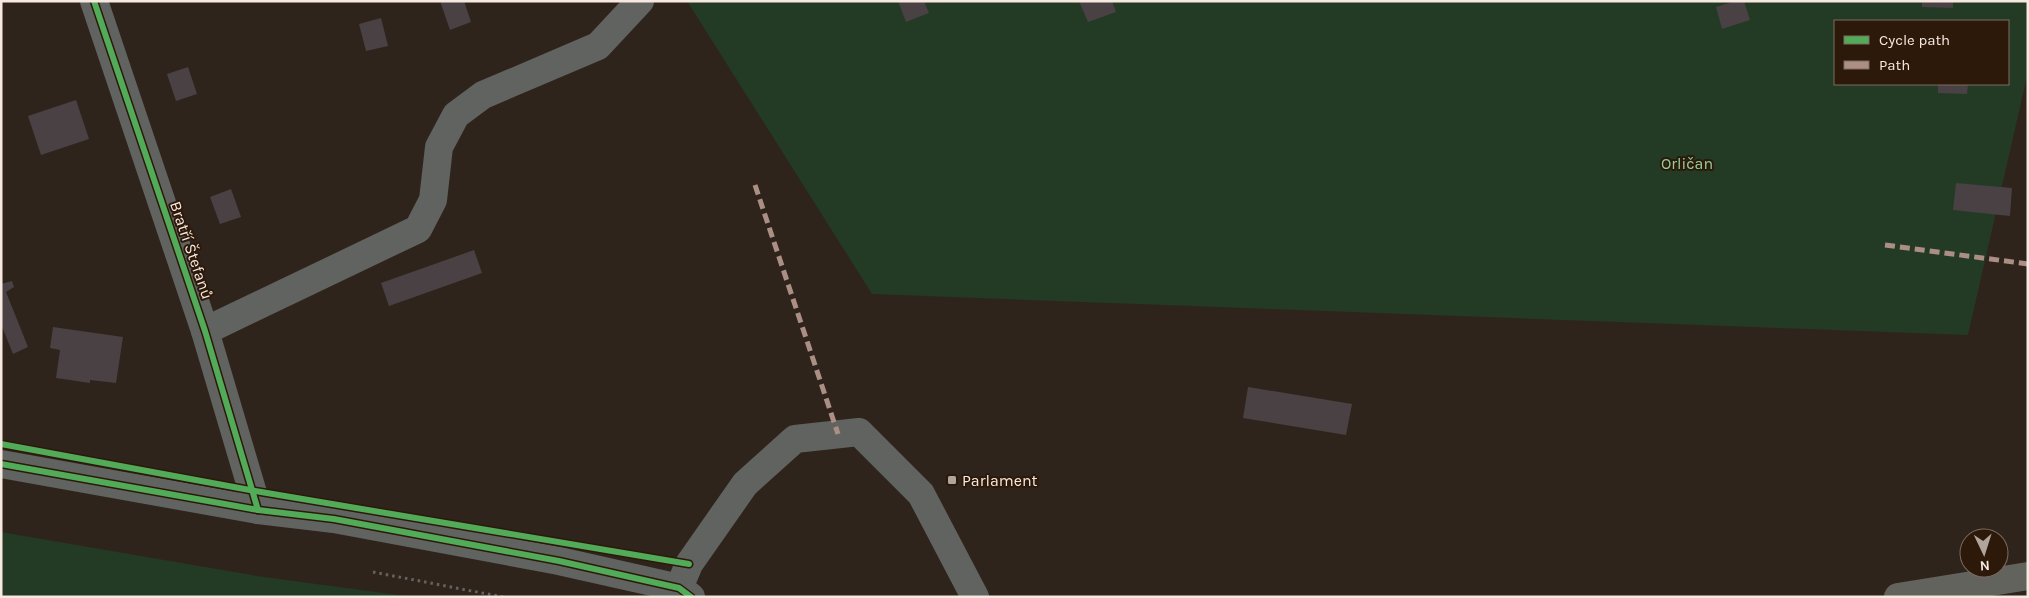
<svg xmlns="http://www.w3.org/2000/svg" width="2029" height="598" viewBox="0 0 2029 598" font-family="Karla,sans-serif">
  <rect width="100%" height="100%" fill="#2f241c"/>
  <g fill="#233a25" fill-rule="evenodd">
    <path d="M687,1H2028V72L1968,335L872,294ZM1835,21H2008V84H1835Z"/>
    <path d="M1,532L257,576L413,597H1Z"/>
  </g>
  <g fill="#494144">
    <path d="M440,1H464L471,22L450,30Z"/>
    <path d="M898,1H924L929,13L906,22Z"/>
    <path d="M1079,1H1112L1116,12L1088,22Z"/>
    <path d="M1735,1H1744L1750,20L1722,29L1716,7Z"/>
    <path d="M1922,1H1953V8L1922,7Z"/>
    <path d="M381,18L388,46L366,51L359,24Z"/>
    <path d="M188,67L197,94L176,101L167,74Z"/>
    <path d="M1938,84H1968L1967,94L1938,93Z"/>
    <path d="M76,100L89,139L41,155L28,116Z"/>
    <path d="M1956,183L2012,188L2010,216L1953,210Z"/>
    <path d="M231,189L241,217L220,224L210,197Z"/>
    <path d="M474,250L482,273L389,306L381,283Z"/>
    <path d="M12,281L14,287L6,292L28,347L13,354L1,324V284Z"/>
    <path d="M53,327L123,337L116,383L90,380V383L56,378L60,350L50,348Z"/>
    <path d="M1248,387L1352,404L1346,435L1243,418Z"/>
  </g>
  <g fill="none" stroke-linecap="round" stroke-linejoin="round">
    <path stroke="#65635f" stroke-width="3" stroke-dasharray="2.5 4" stroke-linecap="butt" d="M373,572L503,597"/>
    <g stroke="#616360" stroke-width="28">
      <path d="M94,1L205,331L258,510"/>
      <path d="M205,331L418,229L433,200L439,147L456,115L483,95L598,46L640,1"/>
      <path d="M1,464L258,510L334,519L559,561L679,588L691,597"/>
      <path d="M679,588L689,564L745,484L795,439L859,432L921,494L975,597"/>
    </g>
    <path stroke="#63635d" stroke-width="28" d="M1898,597L2028,576"/>
    <g stroke="#ac8f84" stroke-width="5" stroke-dasharray="10 5" stroke-linecap="butt">
      <path d="M755,185L838,434"/>
      <path d="M1885,245L2028,264"/>
    </g>
    <defs>
      <g id="cycleway">
        <path d="M94,1L205,331L258,510"/>
        <path d="M1,444L261,492L689,564"/>
        <path d="M1,464L258,510L334,519L559,561L679,588L691,597"/>
      </g>
    </defs>
    <use href="#cycleway" stroke="#2c190a" stroke-width="9"/>
    <use href="#cycleway" stroke="#51ab58" stroke-width="6"/>
  </g>
  <rect fill="#b1a49b" stroke="#2c190a" stroke-width="2" x="947" y="475" width="10" height="10" rx="2.5"/>
  <g text-anchor="middle" stroke-width="4" stroke-linejoin="round" paint-order="stroke">
    <g font-size="16" fill="#93d19c" stroke="#2c190a">
      <text x="1687" y="169">Orličan</text>
    </g>
    <g font-size="16" fill="#f7e9e0" stroke="#2c190a">
      <text transform="translate(192 250) rotate(71)" y="6">Bratří Štefanů</text>
    </g>
    <g font-size="16" fill="#f7e9e0" stroke="#2c190a" text-anchor="start">
      <text x="962" y="486">Parlament</text>
    </g>
  </g>
  <rect width="2029" height="598" fill="none" stroke="#f7e9e0" stroke-width="5"/>
  <rect x="1834" y="20" width="175" height="65" fill="#2c190a" stroke="#7d6c60"/>
  <rect x="1844" y="36" width="25" height="8" fill="#51ab58" stroke="#7d6c60"/>
  <text x="1879" y="45" font-size="15" fill="#f7e9e0">Cycle path</text>
  <rect x="1844" y="61" width="25" height="8" fill="#ac8f84" stroke="#7d6c60"/>
  <text x="1879" y="70" font-size="15" fill="#f7e9e0">Path</text>
  <g transform="translate(1984 553) rotate(176)"><circle r="24" fill="#2c190a" stroke="#7d6c60"/>
  <path d="M0-4L9 19L0 12L-9 19Z" fill="#b1a49b"/>
  <text y="-8" font-size="14" font-weight="bold" text-anchor="middle" fill="#f7e9e0">N</text>
  </g>
</svg>
